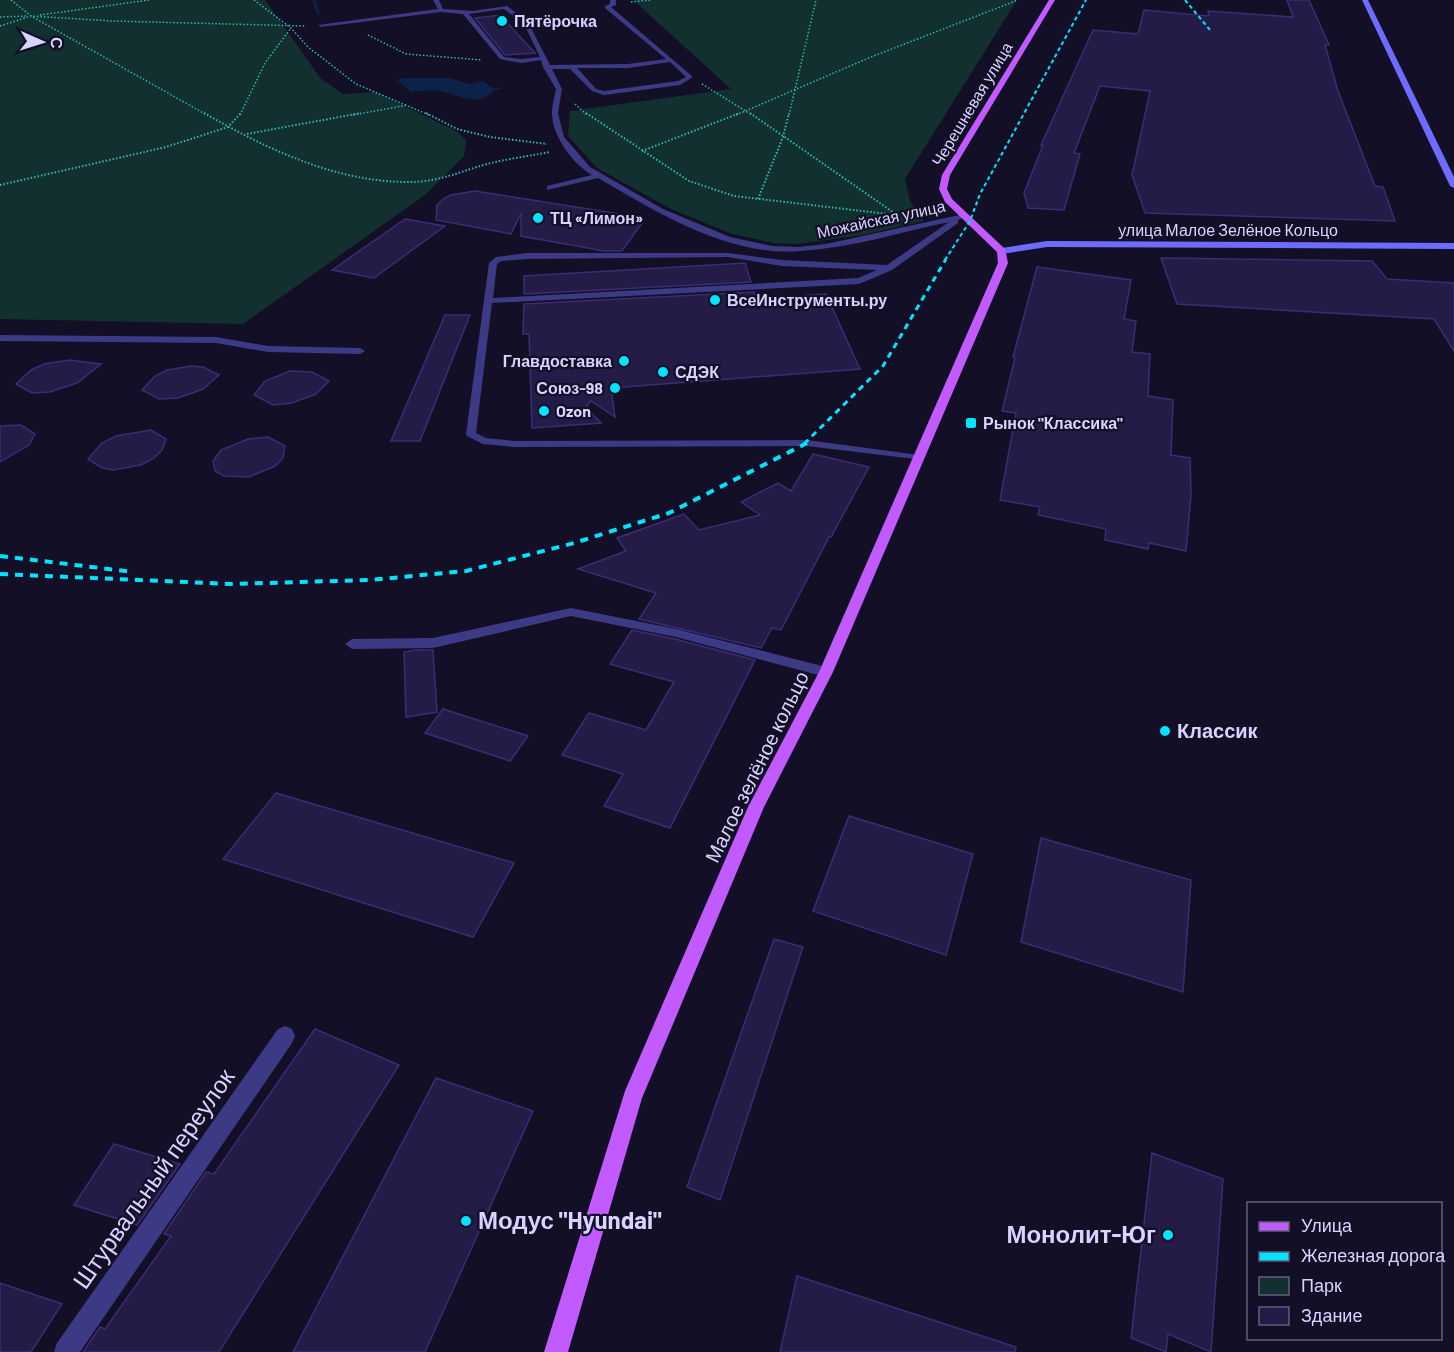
<svg xmlns="http://www.w3.org/2000/svg" width="1454" height="1352" viewBox="0 0 1454 1352" font-family="Barlow,sans-serif">
  <rect width="100%" height="100%" fill="#130f26"/>
  <g fill="#12302f">
    <path d="M0,0H265L321,79L343,94L376,92L456,131L466,140L464,156L425,195L243,324L0,319Z"/>
    <path d="M633,0H1017L905,179L910,201L924,221L863,235L798,244L774,243L732,234L671,209L597,168L568,136L570,111L731,89Z"/>
  </g>
  <path fill="#0c2248" d="M403,78H450L470,84L483,81L494,89C481,110 458,94 441,91C431,90 421,91 411,92L397,80Z"/>
  <g fill="none" stroke-linecap="round" stroke-linejoin="round">
    <g fill="#0c2248" fill-rule="evenodd">
      <path d="M312,0H316L320,15L317,14Z"/>
      <path d="M501,87L502,89L494,90L492,89Z"/>
    </g>
  </g>
  <g fill="#241b47" stroke="#3b2d73" stroke-width="1.5">
    <path d="M1287,0H1309L1329,45H1325L1338,91L1375,186L1383,187L1395,221L1145,213L1132,175L1150,91L1100,86L1074,153L1080,154L1064,210L1028,208L1024,193L1043,145H1041L1093,30L1138,34L1144,10L1209,16L1208,11L1293,17Z"/>
    <path d="M500,15L535,53L505,55L475,18Z"/>
    <path d="M475,191L614,213L628,216L642,223L622,251H604L521,236V213L511,234L436,220L437,205L443,199L451,195Z"/>
    <path d="M405,219L445,226L374,278L332,270Z"/>
    <path d="M1161,258L1372,261L1387,279L1454,283V351L1434,319L1177,304Z"/>
    <path d="M745,263L751,282L524,294V276Z"/>
    <path d="M1037,267L1131,280L1124,319L1136,321L1132,352L1150,354L1148,396L1173,400L1171,455L1190,458L1191,495L1186,551L1149,543L1148,549L1105,540L1106,529L1038,515L1040,507L1000,500L1016,413L1002,411L1015,358L1013,357Z"/>
    <path d="M754,292L756,299L826,294L860,369L611,388L615,417L591,401L586,407L601,423L532,428L529,334H523L524,304Z"/>
    <path d="M445,315H470L420,441H391Z"/>
    <path d="M69,360L101,364L77,383L50,392L32,393L16,384L31,370L44,364Z"/>
    <path d="M192,366L203,367L219,375L203,389L178,398L159,399L142,390L155,376L167,370Z"/>
    <path d="M290,371L312,372L329,381L316,394L292,403L273,405L254,395L265,381Z"/>
    <path d="M21,425L35,434L29,445L0,462V426Z"/>
    <path d="M151,430L166,439L162,450L154,458L141,465L113,470L102,468L88,459L102,443L116,436Z"/>
    <path d="M268,437L285,446L283,458L275,466L249,477L224,476L215,471L213,461L221,450L248,439Z"/>
    <path d="M813,454L869,467L831,537H829L781,630L772,628L761,648L639,619L656,593L578,569L626,551L617,538L684,514L699,530L760,515L741,502L778,483L791,491Z"/>
    <path d="M632,630L675,639L755,660L670,828L604,806L623,774L562,755L589,713L646,730L674,682L610,664Z"/>
    <path d="M415,650H433L437,712L406,717L404,652Z"/>
    <path d="M443,709L528,736L510,761L425,733Z"/>
    <path d="M276,793L514,863L473,937L223,859Z"/>
    <path d="M849,816L973,854L946,955L813,911Z"/>
    <path d="M1041,838L1191,880L1183,992L1021,942Z"/>
    <path d="M774,939L803,947L720,1200L687,1187Z"/>
    <path d="M315,1029L399,1065L219,1352H83L100,1327L105,1329L171,1236L164,1234L206,1172L214,1174Z"/>
    <path d="M436,1078L533,1111L425,1352H293Z"/>
    <path d="M114,1144L180,1164L137,1225L74,1205Z"/>
    <path d="M1152,1153L1223,1179L1211,1352L1168,1334L1166,1352L1131,1338Z"/>
    <path d="M797,1276L1016,1347L1015,1352H780Z"/>
    <path d="M0,1283L62,1304L31,1352H0Z"/>
  </g>
  <g fill="none" stroke-linecap="round" stroke-linejoin="round">
    <g stroke="#2fb8b0" stroke-width="1.5" stroke-dasharray="1.5 2" stroke-linecap="butt">
      <path d="M11,0L31,16L207,115"/>
      <path d="M254,0L291,28L308,47L356,84L429,115"/>
      <path d="M631,2L651,0"/>
      <path d="M40,15L149,0"/>
      <path d="M0,17L26,16"/>
      <path d="M0,26L31,16L112,21L305,26"/>
      <path d="M368,35L406,54L482,60"/>
      <path d="M702,84L752,115"/>
      <path d="M575,104L587,115"/>
      <path d="M240,115L265,63L291,28"/>
      <path d="M353,115L408,105"/>
      <path d="M736,115L871,57L1018,0"/>
      <path d="M789,115L816,0"/>
    </g>
    <g stroke="#2fb8b0" stroke-width="2" stroke-dasharray="1.5 2" stroke-linecap="butt">
      <path d="M204,113C267,149 337,183 411,182C438,182 462,171 487,164C507,159 529,156 550,152"/>
      <path d="M426,113L457,129L490,137L547,144"/>
      <path d="M586,113L689,181L734,196L888,214"/>
      <path d="M750,113L897,215"/>
      <path d="M247,134L361,113"/>
      <path d="M642,151L740,113"/>
      <path d="M0,185L166,147L228,127L241,113"/>
      <path d="M758,199L783,137L789,113"/>
    </g>
    <g fill="#3d3a85" fill-rule="evenodd">
      <path d="M433,0H439L443,9L473,11L507,6L528,22L550,65L628,64L666,59L605,8V6L610,4V0H616V5L611,7L693,77L680,85L604,95L592,91L570,69H552L562,89L558,113L564,137L590,167L663,209L730,237L772,246L799,247L826,244L964,214L968,216L958,220V223L892,270L859,284L492,303L476,433L486,438L514,441L807,440L919,455L924,458L923,460L807,446L514,447L483,444L467,436L466,434L489,263L496,257L527,253H728L782,260L887,265L949,222C901,232 851,248 801,251C729,257 658,213 598,178L547,190V186L592,175C573,164 552,136 552,113C552,105 555,96 556,89L543,67L541,60L521,63L500,59L463,14L441,12L321,27L318,25L438,9ZM504,9L524,24L540,57L521,59L504,57L469,14ZM670,62L686,77L678,81L604,91L596,89L577,68H628ZM728,257L782,266L877,270L858,278L493,298L497,264L501,261L527,259Z"/>
      <path d="M0,335L216,337L268,346L360,348L365,351L360,354L268,352L216,343L0,341Z"/>
      <path d="M571,608L676,629L826,667L833,672L826,677L676,637L571,616L433,648L352,649L345,644L352,639L433,638Z"/>
    </g>
    <path fill="#3d3a85" fill-rule="evenodd" d="M285,1026L292,1029L295,1036L292,1043L80,1352H54L57,1343L278,1029Z"/>
    <g fill="#6f6bff" fill-rule="evenodd">
      <path d="M1362,0H1368L1454,177V188L1450,186Z"/>
      <path d="M1047,241L1454,243V249L1047,247L1002,254L997,251L1002,248Z"/>
    </g>
    <path fill="#c25bff" fill-rule="evenodd" d="M1049,0H1055L950,175L947,189L952,199L1005,249L1008,263L833,672L764,807L642,1098L568,1352H544L625,1091L748,807L819,672L998,263L997,252L945,202L939,189L942,175Z"/>
    <g stroke="#00e5ff" stroke-width="2" stroke-dasharray="4 3" stroke-linecap="butt">
      <path d="M1185,0L1210,30"/>
      <path d="M945,260L970,221L980,194L1086,0"/>
    </g>
    <path stroke="#00e5ff" stroke-width="3" stroke-dasharray="6 5" stroke-linecap="butt" d="M804,444L883,366L946,259"/>
    <g stroke="#00e5ff" stroke-width="4" stroke-dasharray="8 7" stroke-linecap="butt">
      <path d="M0,556L134,572"/>
      <path d="M0,574L232,584L370,580L466,571L574,543L669,513L807,443"/>
    </g>
  </g>
  <g fill="#00e5ff" stroke="#130f26" stroke-width="2">
    <circle cx="502" cy="21" r="6"/>
    <circle cx="538" cy="218" r="6"/>
    <circle cx="715" cy="300" r="6"/>
    <circle cx="624" cy="361" r="6"/>
    <circle cx="663" cy="372" r="6"/>
    <circle cx="615" cy="388" r="6"/>
    <circle cx="544" cy="411" r="6"/>
    <rect x="965" y="417" width="12" height="12" rx="3"/>
    <circle cx="1165" cy="731" r="6"/>
    <circle cx="466" cy="1221" r="6"/>
    <circle cx="1168" cy="1235" r="6"/>
  </g>
  <g text-anchor="middle" stroke-width="4.5" stroke-linejoin="round" paint-order="stroke">
    <g font-size="16" font-weight="bold" fill="#d9d4ff" stroke="#130f26" text-anchor="start">
      <text x="514" y="27">Пятёрочка</text>
      <text x="550" y="224">ТЦ «Лимон»</text>
      <text x="727" y="306">ВсеИнструменты.ру</text>
      <text x="612" y="367" text-anchor="end">Главдоставка</text>
      <text x="675" y="378">СДЭК</text>
      <text x="603" y="394" text-anchor="end">Союз-98</text>
      <text x="556" y="417">Ozon</text>
      <text x="983" y="429">Рынок "Классика"</text>
    </g>
    <g font-size="16" fill="#d9d4ff" stroke="#130f26">
      <text transform="translate(972 104) rotate(-59)" y="6">Черешневая улица</text>
      <text transform="translate(881 219) rotate(-12)" y="6">Можайская улица</text>
      <text x="1228" y="236">улица Малое Зелёное Кольцо</text>
    </g>
    <g font-size="20" font-weight="bold" fill="#d9d4ff" stroke="#130f26" text-anchor="start">
      <text x="1177" y="738">Классик</text>
    </g>
    <g font-size="20" fill="#d9d4ff" stroke="#130f26">
      <text transform="translate(757 767) rotate(-64)" y="7">Малое зелёное кольцо</text>
    </g>
    <g font-size="24" fill="#d9d4ff" stroke="#130f26">
      <text transform="translate(154 1179) rotate(-55)" y="8">Штурвальный переулок</text>
    </g>
    <g font-size="24" font-weight="bold" fill="#d9d4ff" stroke="#130f26" text-anchor="start">
      <text x="478" y="1229">Модус "Hyundai"</text>
      <text x="1156" y="1243" text-anchor="end">Монолит-Юг</text>
    </g>
  </g>
  <rect x="1247" y="1202" width="195" height="138" fill="#130f26" stroke="#625e7d" stroke-width="1.5"/>
  <rect x="1259" y="1222" width="30" height="9" fill="#c25bff" stroke="#625e7d" stroke-width="1.5"/>
  <text x="1301" y="1232" font-size="18" fill="#d9d4ff">Улица</text>
  <rect x="1259" y="1252" width="30" height="9" fill="#00e5ff" stroke="#625e7d" stroke-width="1.5"/>
  <text x="1301" y="1262" font-size="18" fill="#d9d4ff">Железная дорога</text>
  <rect x="1259" y="1277" width="30" height="18" fill="#12302f" stroke="#625e7d" stroke-width="1.5"/>
  <text x="1301" y="1292" font-size="18" fill="#d9d4ff">Парк</text>
  <rect x="1259" y="1307" width="30" height="18" fill="#241b47" stroke="#625e7d" stroke-width="1.5"/>
  <text x="1301" y="1322" font-size="18" fill="#d9d4ff">Здание</text>
  <g transform="translate(42 42) rotate(93)" stroke="#130f26" stroke-width="4.5" paint-order="stroke">
  <path d="M0-4.5L10 22L0 15L-10 22Z" fill="#d9d4ff"/>
  <text y="-9" font-size="16" font-weight="bold" text-anchor="middle" fill="#d9d4ff">С</text>
  </g>
</svg>
